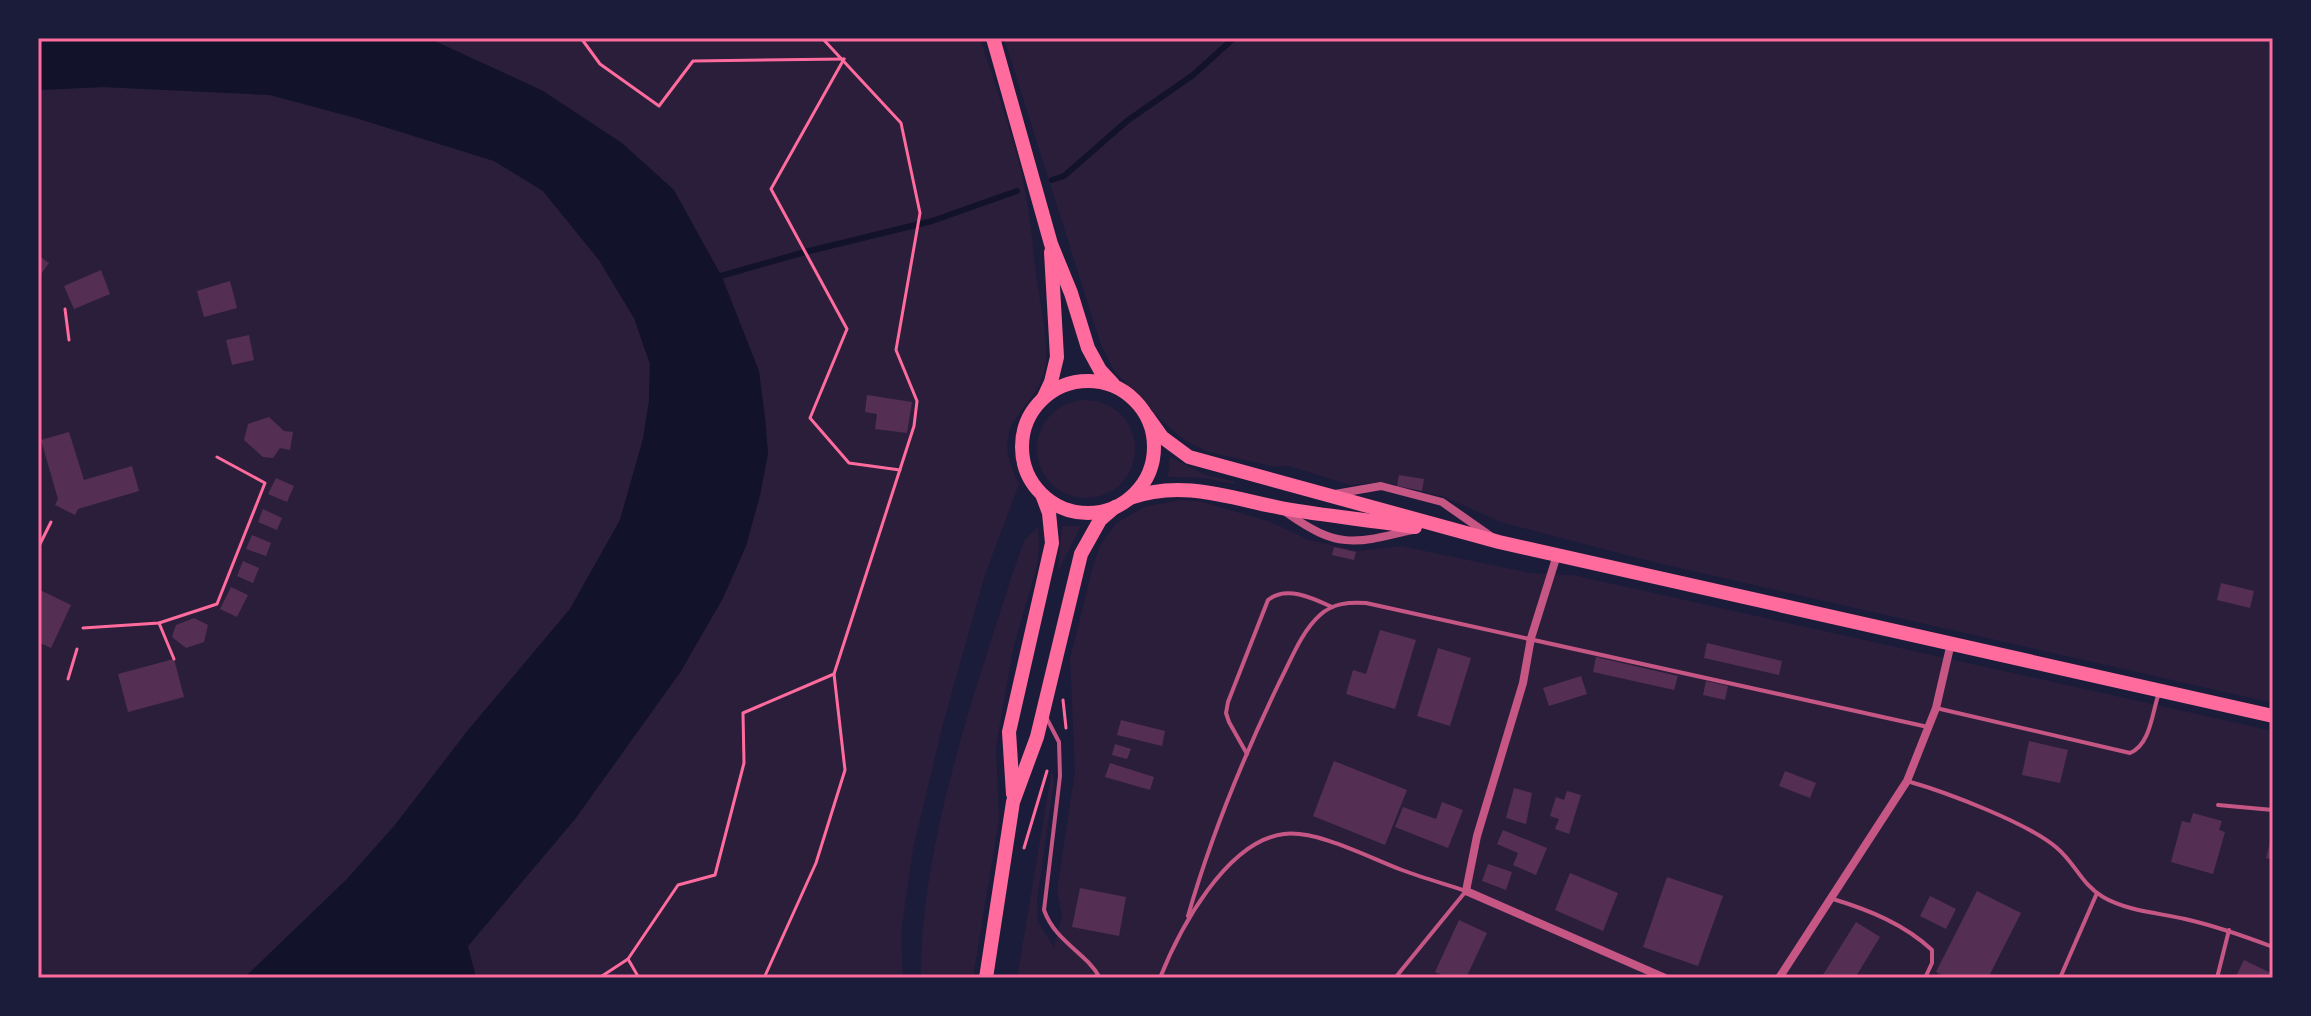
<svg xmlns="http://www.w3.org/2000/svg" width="2311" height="1016" viewBox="0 0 2311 1016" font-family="'Fira Sans',sans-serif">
  <rect width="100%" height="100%" fill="#1b1b3a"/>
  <g fill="#2a1e3b">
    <path d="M428,38H980C995,85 1012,131 1023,179C1030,213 1033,248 1037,282C1041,308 1048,336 1046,362C1041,413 983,415 1019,484L984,578L943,724L913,849L901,933L903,978H476L468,946L575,819L681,671L723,598L746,546L760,495L768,453L759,371L543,91Z"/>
    <path d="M1004,38H2273V703L1653,562L1500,522L1445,497L1384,482L1350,485L1289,466L1277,467L1208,452L1184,440L1159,418L1115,372L1101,345Z"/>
    <path d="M103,87L270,95L356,118L494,161L543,191L599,260L634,318L650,364L649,401L643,439L620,520L570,609L469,729L395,825L347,879L244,978H38V90Z"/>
    <circle cx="1086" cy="449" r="49"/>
    <path d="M1170,457L1206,475L1234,481V484L1204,478L1168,477Z"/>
    <path d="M1179,500L1199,501L1271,522L1309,540L1358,551L1401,546L1531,573L1573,575L2273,731V978H1017L1052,769L1054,782L1037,901L1038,922L1054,947L1062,915L1057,890L1075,771L1070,659L1093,566L1100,546L1116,523L1144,507Z"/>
    <path d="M1062,526H1081L1058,571Z"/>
    <path d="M1038,527L1039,545L1037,566L1014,645L996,746L999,820L973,978H921C920,847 974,694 1014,569L1025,539Z"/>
  </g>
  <path fill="#12122b" d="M38,38H428L543,91L622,143L674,190L722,277L759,371L765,418L768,453L760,495L746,546L723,598L681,671L575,819L468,946L476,978H244L347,879L395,825L469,729L570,609L620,520L643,439L649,401L650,364L634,318L599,260L543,191L494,161L356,118L270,95L103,87L38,90Z"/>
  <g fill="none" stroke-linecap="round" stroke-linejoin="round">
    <g stroke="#12122b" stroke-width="6">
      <path d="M1052,180L1064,176L1127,121L1193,75L1234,38"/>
      <path d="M717,277L805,252L932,221L1017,191"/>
    </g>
  </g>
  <g fill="#542f53">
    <path d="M38,255L49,263L38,278Z"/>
    <path d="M101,270L110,294L74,309L64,286Z"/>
    <path d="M230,281L237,308L204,317L197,291Z"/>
    <path d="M249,335L254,360L232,365L226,340Z"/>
    <path d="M867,395L912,402L907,433L875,429L877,414L865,412Z"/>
    <path d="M269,417L284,431L293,432L290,450L280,448L273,458L263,457L244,440L248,424Z"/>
    <path d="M69,432L84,480L132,466L139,491L78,509L75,515L55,505L58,499L41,440Z"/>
    <path d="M1399,475L1424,479L1422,491L1397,486Z"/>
    <path d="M276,478L294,486L287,502L268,494Z"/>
    <path d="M263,509L282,518L277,530L258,522Z"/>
    <path d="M252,535L271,543L266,556L246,549Z"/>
    <path d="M1334,547L1356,552L1354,560L1332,555Z"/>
    <path d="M243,561L259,568L253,583L237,576Z"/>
    <path d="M2221,583L2254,591L2250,608L2217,600Z"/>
    <path d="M231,587L248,595L237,617L220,609Z"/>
    <path d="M38,589L71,605L51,648L38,642Z"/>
    <path d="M194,618L208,625L204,642L186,648L172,637L176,625Z"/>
    <path d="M1380,630L1416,640L1395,709L1346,694L1353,670L1366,674Z"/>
    <path d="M1707,643L1782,661L1779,675L1704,658Z"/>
    <path d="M1438,648L1471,658L1450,726L1417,716Z"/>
    <path d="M1596,657L1678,676L1674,690L1593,672Z"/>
    <path d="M174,659L184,697L128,712L118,674Z"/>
    <path d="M1581,676L1587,694L1549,706L1543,688Z"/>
    <path d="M1706,681L1728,686L1725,700L1703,695Z"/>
    <path d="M1121,720L1165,731L1162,746L1117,735Z"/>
    <path d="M2029,741L2068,750L2060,783L2022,775Z"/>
    <path d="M1115,744L1131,749L1127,759L1112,755Z"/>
    <path d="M1334,761L1407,790L1385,845L1313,816Z"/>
    <path d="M1110,763L1154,777L1150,790L1105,777Z"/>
    <path d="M1785,771L1816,783L1810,798L1779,786Z"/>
    <path d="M1514,788L1532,793L1526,824L1506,818Z"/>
    <path d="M1567,791L1581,795L1569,834L1555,829L1559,819L1550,816L1556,797L1564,800Z"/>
    <path d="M1442,802L1463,810L1448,848L1395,827L1403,807L1436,819Z"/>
    <path d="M2193,813L2222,821L2219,830L2225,832L2213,874L2171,862L2182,821L2190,823Z"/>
    <path d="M1503,830L1547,848L1536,875L1513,865L1518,853L1497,844Z"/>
    <path d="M2272,835H2273V860L2266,858Z"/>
    <path d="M1488,864L1512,872L1506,890L1482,881Z"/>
    <path d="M1570,873L1618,893L1603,931L1555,910Z"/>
    <path d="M1667,877L1723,896L1698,966L1643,947Z"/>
    <path d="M1080,888L1126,897L1119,936L1072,927Z"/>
    <path d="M1977,891L2021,913L1988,978H1948L1936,972Z"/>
    <path d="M1930,896L1956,909L1946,929L1920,916Z"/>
    <path d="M1459,920L1487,933L1466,978H1449L1435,972Z"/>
    <path d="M1856,922L1880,937L1855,978H1821Z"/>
    <path d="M2244,960L2273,974V978H2235Z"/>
  </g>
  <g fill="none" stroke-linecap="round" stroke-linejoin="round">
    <g stroke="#ff6b9d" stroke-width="3">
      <path d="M581,38L600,64L659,106L693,61L844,59"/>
      <path d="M844,59L771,189L847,329L810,418L849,463L900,470"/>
      <path d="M65,309L69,340"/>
      <path d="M38,548L51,522"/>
      <path d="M159,623L174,659"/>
      <path d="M83,628L159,623L217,604L265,483L217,457"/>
      <path d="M68,679L77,649"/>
      <path d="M1063,700L1066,728"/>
      <path d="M1024,848L1047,771"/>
      <path d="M599,978L628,959"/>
      <path d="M639,978L628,959L678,885L715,875L744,763L743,713L834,674"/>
      <path d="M764,978L816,863L845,770L834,674L914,426L917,401L896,350L920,213L901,123L822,38"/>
    </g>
    <g stroke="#c65784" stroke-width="4">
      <path d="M1936,708L2130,753C2150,745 2152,714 2158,696"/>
      <path d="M1046,717L1059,742L1060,776L1044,910C1056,943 1085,951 1100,978"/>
      <path d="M1247,754L1229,722L1226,713L1228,702L1268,600C1286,585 1313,598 1332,607"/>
      <path d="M1907,781C1946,792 2028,823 2057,848C2075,863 2082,885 2103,897C2127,911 2159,913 2185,919C2216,926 2244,936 2273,947"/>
      <path d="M2218,805L2273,810"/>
      <path d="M1833,899C1869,910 1904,924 1932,950V963L1925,978"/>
      <path d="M1188,916C1211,836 1243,758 1279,683C1291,660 1301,632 1320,615C1333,603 1349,602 1366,603L1928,727"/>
      <path d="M1160,978C1179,930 1226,841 1284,834C1318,830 1370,858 1402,870C1423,878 1445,884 1466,891L1395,978"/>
      <path d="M2060,978L2097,893"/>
      <path d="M2217,978L2229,930"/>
    </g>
    <g stroke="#c65784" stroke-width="8">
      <path d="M1335,494L1381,486L1442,502L1492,537"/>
      <path d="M1287,513C1338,549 1354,544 1412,530"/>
      <path d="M1557,555L1531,638L1523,683L1477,836L1466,891L1665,978"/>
      <path d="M1779,978L1907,781L1936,708L1951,643"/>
    </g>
    <g stroke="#ff6b9d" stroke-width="14">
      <path d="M1147,416L1162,437L1189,457L1499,542L2273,716"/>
      <path d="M1130,498C1182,479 1230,498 1281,508C1325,516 1370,520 1415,527"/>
    </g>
    <g stroke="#ff6b9d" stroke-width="14">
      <path d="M993,38L1051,244L1071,293L1088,348L1100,370L1113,384"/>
      <circle cx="1088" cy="447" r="66"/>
      <path d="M1044,397L1051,382L1057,357L1051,252"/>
      <path d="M1013,794L1009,732L1052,543L1049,513L1043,497"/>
      <path d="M986,978L1013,802L1037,737L1081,554L1100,520L1115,507"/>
    </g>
  </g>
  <rect width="2311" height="1016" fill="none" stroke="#1b1b3a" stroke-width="80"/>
  <rect x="40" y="40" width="2231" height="936" fill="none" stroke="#ff6b9d" stroke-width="3"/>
</svg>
